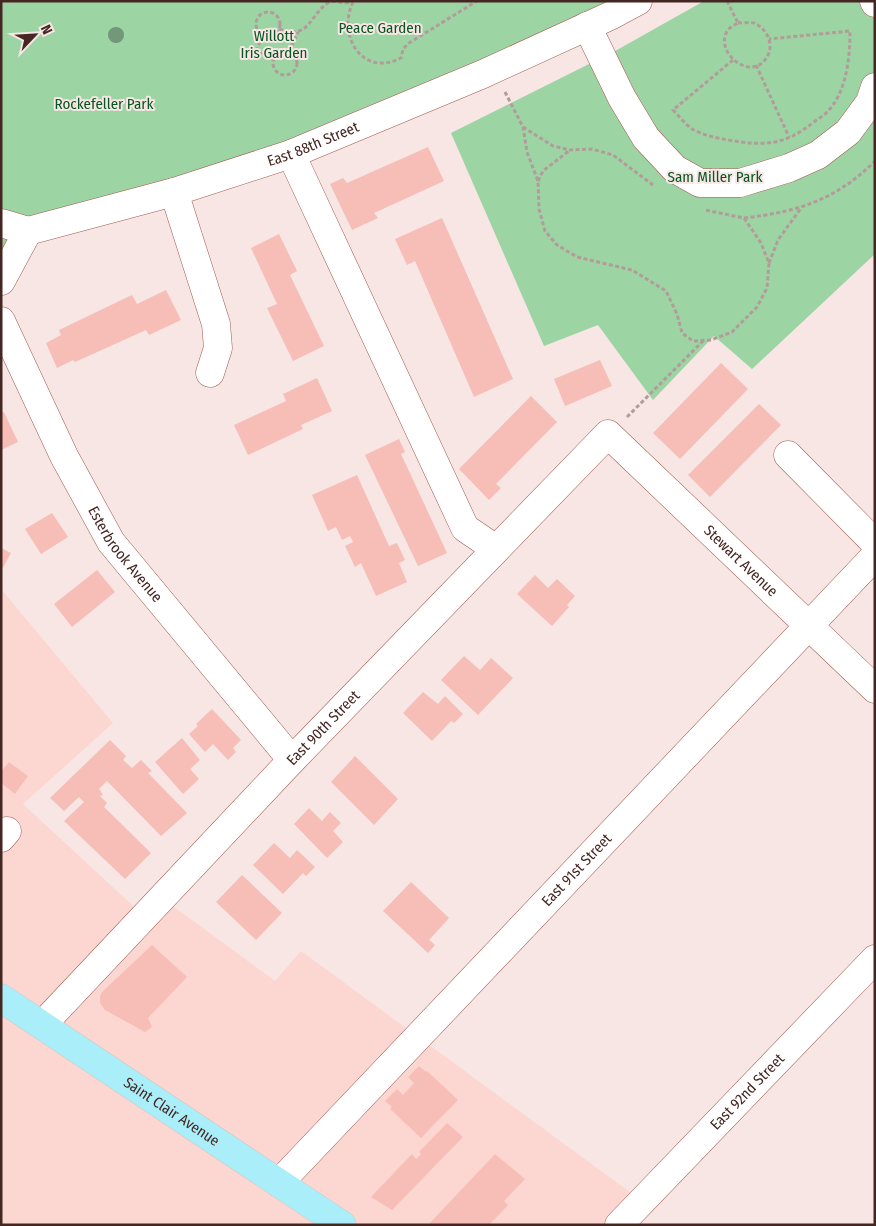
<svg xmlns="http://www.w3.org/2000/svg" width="876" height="1226" viewBox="0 0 876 1226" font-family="'Fira Sans Condensed',sans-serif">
  <rect width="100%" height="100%" fill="#f7e6e4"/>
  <path fill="#fcd7d2" d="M1,589L113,723L23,804L144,916L162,898L275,981L301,951L642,1201L619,1225H1Z"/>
  <g fill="#9dd4a4">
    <path d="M1,1H621L278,159L28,231L1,257Z"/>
    <path d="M704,1H875V254L752,369L714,336L653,400L598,325L544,346L451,133L617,50Z"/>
  </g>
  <g fill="#f6beb6">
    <path d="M428,147L444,181L374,213L378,218L352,230L330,184L343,178L347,183Z"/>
    <path d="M442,218L513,379L474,397L415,261L407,265L395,239Z"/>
    <path d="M279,234L297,271L290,275L324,346L293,361L267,308L277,304L251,248Z"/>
    <path d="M166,290L181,320L149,335L146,330L75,362L73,360L57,368L46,343L61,335L59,330L132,295L137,304Z"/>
    <path d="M600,360L612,386L565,406L554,379Z"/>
    <path d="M721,363L748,389L680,459L653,433Z"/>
    <path d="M317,378L332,411L301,425L303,429L248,455L234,425L286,401L283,394Z"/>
    <path d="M531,396L557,422L496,484L501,488L489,500L459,469Z"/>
    <path d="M759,404L781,425L710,497L688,475Z"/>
    <path d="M4,412L18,442L1,450V413Z"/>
    <path d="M399,439L405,452L401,454L447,553L418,566L365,455Z"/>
    <path d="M357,475L389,546L397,543L405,560L399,563L407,582L376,596L361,563L355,567L345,546L353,542L350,536L342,540L336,527L328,531L312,495Z"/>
    <path d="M52,513L68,537L41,554L25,529Z"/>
    <path d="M1,548L11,553L1,571Z"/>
    <path d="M97,570L115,592L72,627L54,604Z"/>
    <path d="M535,575L548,588L557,579L575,596L567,605L569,607L552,626L517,594Z"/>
    <path d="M464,656L480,670L491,658L513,678L478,715L441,680Z"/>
    <path d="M423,692L438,704L445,696L463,714L454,723L451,721L432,741L403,713Z"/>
    <path d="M212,709L241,740L233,748L236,752L228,760L213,744L205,752L189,734L198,726L196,724Z"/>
    <path d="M182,738L200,760L190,769L199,779L183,794L155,762Z"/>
    <path d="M110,740L126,756L123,760L132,768L141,760L152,771L148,773L187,813L161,836L107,781L99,789L103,795L100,796L107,803L104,807L151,853L125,879L64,821L84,802L79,797L64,811L50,798Z"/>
    <path d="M355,756L398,799L374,825L331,782Z"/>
    <path d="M9,762L28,776L15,794L1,783V772Z"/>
    <path d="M309,808L322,821L330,812L341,823L333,831L343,842L327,858L294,824Z"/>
    <path d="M274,843L290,858L297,850L315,867L306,876L303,873L283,894L253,865Z"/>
    <path d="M242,875L282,913L256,940L216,902Z"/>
    <path d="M411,882L449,918L429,940L435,945L428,953L383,911Z"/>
    <path d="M152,945L187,977L148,1018L152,1027L145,1032L105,1010L100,1003V997L102,992Z"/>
    <path d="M419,1066L426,1072L427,1071L458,1100L421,1138L390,1109L392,1107L385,1101L397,1089L403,1095L414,1083L408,1077Z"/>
    <path d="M447,1123L463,1137L392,1210L371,1197L412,1154L416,1159L421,1154L419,1152Z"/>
    <path d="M495,1154L525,1179L504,1201L508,1205L489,1225H428Z"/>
  </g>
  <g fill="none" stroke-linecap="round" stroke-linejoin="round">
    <defs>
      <g id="minor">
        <path d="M874,1L875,3"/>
        <path d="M587,26L622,98L646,138L675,169L700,183H740L789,168L818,155L848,132L870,102L875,87"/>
        <path d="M291,154L465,528L496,549"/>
        <path d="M174,192L216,324L218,348L210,373"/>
        <path d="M1,223L28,231"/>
        <path id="s1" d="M1,281L28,231L174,192L291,154L483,74L612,15L638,1"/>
        <path id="s2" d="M1,321L64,456L111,542L292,760"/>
        <path d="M788,455L875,543"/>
        <path d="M1,838L7,831"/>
        <path id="s3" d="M42,1025L292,760L608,434L875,689"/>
        <path id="s4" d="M279,1183L875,556"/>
        <path id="s5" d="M619,1225L875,959"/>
      </g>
      <g id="major">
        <path id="s6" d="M1,998L342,1225"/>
      </g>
    </defs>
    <use href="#minor" stroke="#a15a51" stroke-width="29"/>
    <use href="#major" stroke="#cec7c6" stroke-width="29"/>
    <g stroke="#b29c99" stroke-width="3" stroke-dasharray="4 2.5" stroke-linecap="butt">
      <path d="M332,1L346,3L353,2"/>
      <path d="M727,1L738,23"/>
      <path d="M353,2C337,35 362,78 401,58L403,49L409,43L477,1"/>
      <circle cx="268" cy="24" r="12"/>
      <path d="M738,23C743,23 749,22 754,23C766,28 774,43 768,55C754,85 712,52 728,30C730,27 735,25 738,23Z"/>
      <path d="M279,29C311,41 309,13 331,1"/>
      <path d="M262,35L257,51L273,59"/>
      <circle cx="285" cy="63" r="12"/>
      <path d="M289,52L298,32"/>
      <path d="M733,60L673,110C679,116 685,124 692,129C703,135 716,138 728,140C764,146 784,146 814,122C819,118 825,115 829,110C847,90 850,56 850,31L769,39"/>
      <path d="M756,65L789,137"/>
      <path d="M505,92L523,127L527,152L538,181L539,209L545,231L557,245L577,257L632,270L666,291L677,314L682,333L693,341L711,340L732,332L757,307L767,288L769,263L761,243L744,218L705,210"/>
      <path d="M523,127L553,146L570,150L592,149L613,155L653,185"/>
      <path d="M538,181L543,171L570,150"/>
      <path d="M744,218C797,212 836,200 875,161"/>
      <path d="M769,263L778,240L801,208"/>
      <path d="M627,417L704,340"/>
    </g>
    <use href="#minor" stroke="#fff" stroke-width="28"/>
    <use href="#major" stroke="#a9eef8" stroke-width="28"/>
  </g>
  <circle fill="#729779" cx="116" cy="35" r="8"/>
  <g text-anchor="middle" stroke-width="4" stroke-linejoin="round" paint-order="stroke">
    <g font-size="15" fill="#055621" stroke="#f7e6e4">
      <text x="380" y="33">Peace Garden</text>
      <text x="274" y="41">Willott<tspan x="274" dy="17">Iris Garden</tspan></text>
      <text x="104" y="109">Rockefeller Park</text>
      <text x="715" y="182">Sam Miller Park</text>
    </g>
    <g font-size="15" fill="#442622" stroke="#f7e6e4">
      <text dy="5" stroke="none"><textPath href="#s1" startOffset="355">East 88th Street</textPath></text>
      <text dy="5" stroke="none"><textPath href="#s2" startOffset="265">Esterbrook Avenue</textPath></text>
      <text dy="5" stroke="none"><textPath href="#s3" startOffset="1002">Stewart Avenue</textPath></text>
      <text dy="5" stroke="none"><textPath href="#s3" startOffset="409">East 90th Street</textPath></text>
      <text dy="5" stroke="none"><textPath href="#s4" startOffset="432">East 91st Street</textPath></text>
      <text dy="5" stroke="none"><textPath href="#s5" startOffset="185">East 92nd Street</textPath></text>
      <text dy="5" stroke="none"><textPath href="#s6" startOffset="205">Saint Clair Avenue</textPath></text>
    </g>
  </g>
  <rect width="876" height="1226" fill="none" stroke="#442622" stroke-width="5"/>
  <g transform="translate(35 35) rotate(65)" stroke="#f7e6e4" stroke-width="4" paint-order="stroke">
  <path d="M0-4L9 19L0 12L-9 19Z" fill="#442622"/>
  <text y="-8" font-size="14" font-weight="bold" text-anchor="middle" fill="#442622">N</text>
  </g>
</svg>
